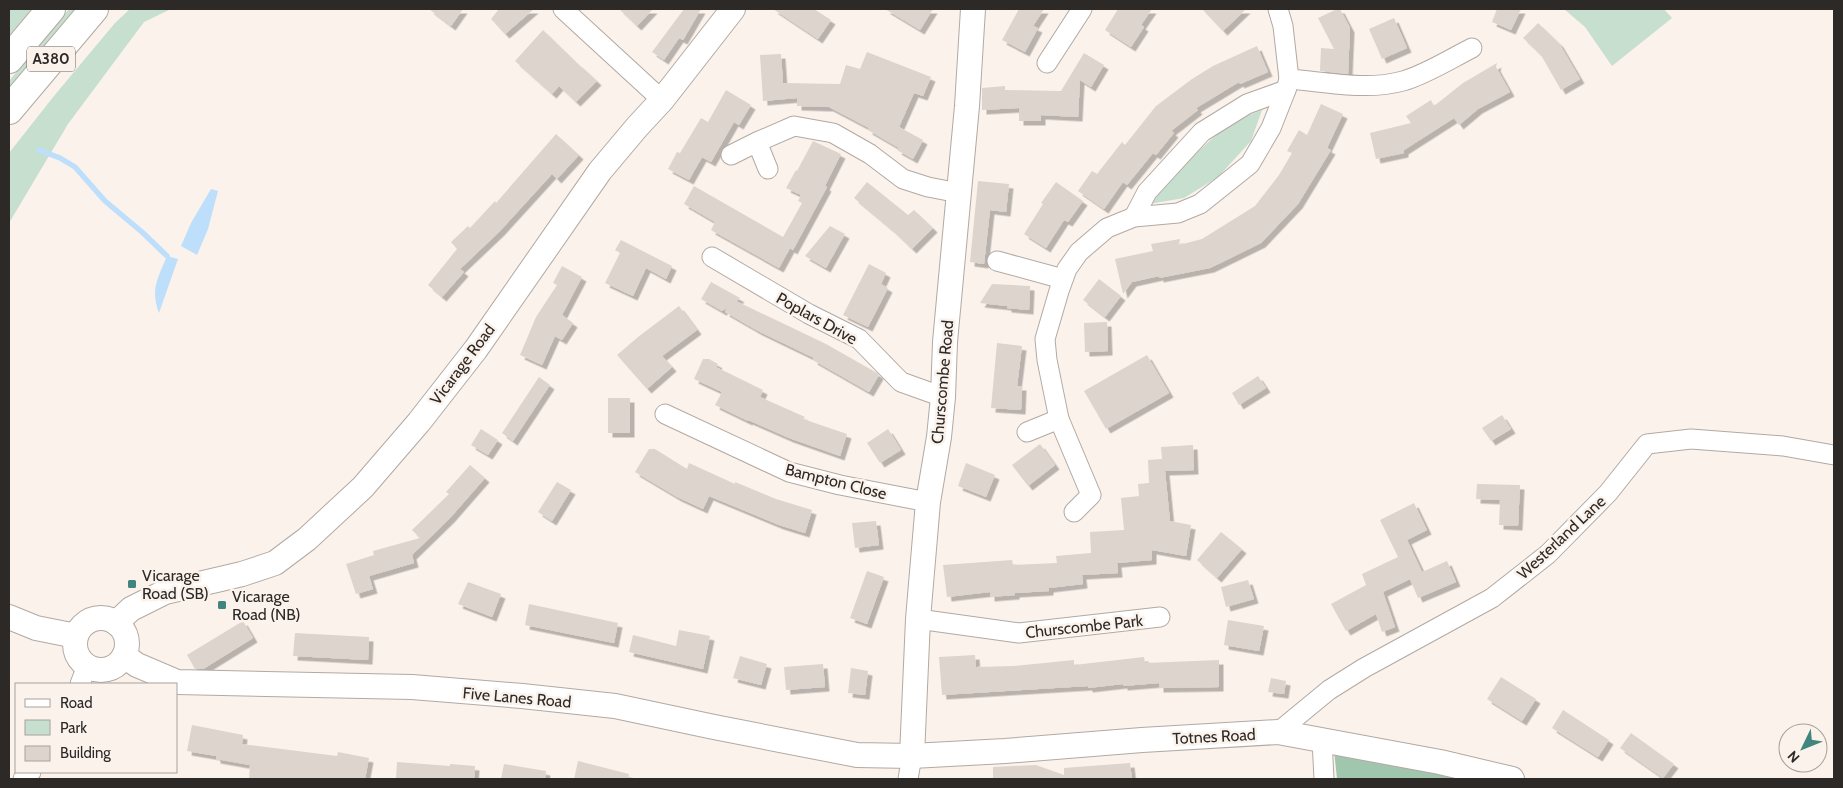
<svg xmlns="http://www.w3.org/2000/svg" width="1843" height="788" viewBox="0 0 1843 788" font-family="Cabin,sans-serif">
  <defs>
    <filter id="shadow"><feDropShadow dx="4.5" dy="4.5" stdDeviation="0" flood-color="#0004"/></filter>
  </defs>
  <rect width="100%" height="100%" fill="#fbf2eb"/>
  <g fill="#c6dfce">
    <path d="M9,9H32L9,36Z"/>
    <path d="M69,9H80L9,94V81Z"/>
    <path d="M130,9H171L144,22L68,124L9,223V153L54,96L115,23Z"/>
    <path d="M1564,9H1664L1672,18L1612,66L1585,27Z"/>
    <path d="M1262,110L1251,141L1218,177L1184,198L1149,204L1177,170L1231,122Z"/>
  </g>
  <path fill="#a1c6ae" d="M1334,750L1476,779H1337Z"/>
  <g fill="#bedffc">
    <path d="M211,189L218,191L208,229L197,255L181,246L191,223Z"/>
    <path d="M167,256L178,259L159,313C150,289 158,278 167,256Z"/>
  </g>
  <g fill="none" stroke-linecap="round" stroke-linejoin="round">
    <path stroke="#bedffc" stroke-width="5.5" d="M39,150L60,158L75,167L105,201L142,232L167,256"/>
  </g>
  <g fill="#ddd4ce" filter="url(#shadow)">
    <path d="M429,9H463L451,26Z"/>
    <path d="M499,9H534L505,34L491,19Z"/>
    <path d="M619,9H653L637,26Z"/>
    <path d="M684,9H701L683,40L679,38L664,60L652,52Z"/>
    <path d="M773,9H814L831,20L818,39Z"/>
    <path d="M885,9H933L920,30Z"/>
    <path d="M1019,9H1044L1033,26L1038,28L1025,52L1002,40Z"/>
    <path d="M1118,9H1152L1141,25L1144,27L1131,47L1105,30Z"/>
    <path d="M1202,9H1246L1223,31Z"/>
    <path d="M1337,9H1340L1350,28L1348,74L1320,71L1321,48L1334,49L1318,18Z"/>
    <path d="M1497,9H1521L1511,30L1492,22Z"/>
    <path d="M1394,18L1407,48L1382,59L1369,29Z"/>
    <path d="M1538,23L1559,43L1580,79L1561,90L1541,55L1523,38Z"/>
    <path d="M543,30L582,68V67L597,81L576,102L559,86L552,94L515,61Z"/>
    <path d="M1257,46L1268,72L1240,84L1239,82L1196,108L1198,110L1171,131L1174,133L1156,155L1153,153L1127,185L1123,182L1104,209L1078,191L1092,171L1097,174L1122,142L1125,145L1156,106L1192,79L1213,66Z"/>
    <path d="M867,52L931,77L923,96L914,93L899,127L923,140L913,159L897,150L899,148L868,130L869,128L829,107L797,106V98L763,101L760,55L781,54L783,83L840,84L846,65L860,69Z"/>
    <path d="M1084,53L1104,65L1091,87L1080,80L1078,117L1041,115V121H1019V108L982,110V88L1005,86V90L1061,91Z"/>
    <path d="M1497,63L1496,67L1510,92L1478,109L1459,125L1454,118L1404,150V153L1376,159L1370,133L1411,123L1406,116L1431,100L1434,106L1463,83Z"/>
    <path d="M726,90L751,105L739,125L734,122L711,162L702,157L689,180L668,169L677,152L680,153L701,118L708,122Z"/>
    <path d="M1321,104L1343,114L1327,148L1331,150L1298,204L1261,243L1210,268L1159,278V276L1132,282L1123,294L1115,259L1153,251L1151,244L1180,239L1179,245L1202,239L1255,206L1279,175L1292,153L1287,151L1299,130L1307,135Z"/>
    <path d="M556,134L579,155L557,179L552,174L500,231L460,269L464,272L442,297L428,285L457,249L451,242L468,226L470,228L495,201L496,203Z"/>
    <path d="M813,141L841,154L825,186L827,187L793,250L790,248L779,268L711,230L715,222L684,204L694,186L783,237L802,203L798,201L801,195L786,188L796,170L797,171Z"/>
    <path d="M978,181L1009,184L1006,212L990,210L984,264L970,262Z"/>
    <path d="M867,182L908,215L914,210L933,228L912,249L891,229L854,198Z"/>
    <path d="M1056,182L1083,201L1068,222L1064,220L1046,248L1024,234L1043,204L1041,203Z"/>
    <path d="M830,226L845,234L826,268L805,256Z"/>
    <path d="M621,240L672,266L666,279L646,268L633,296L605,283L620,253L615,250Z"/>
    <path d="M869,264L886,273L881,284L888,288L868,327L843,315Z"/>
    <path d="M562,266L582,277L562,315L573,323L562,340L555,336L542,365L520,355L536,317L557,285L553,283Z"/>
    <path d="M1099,279L1121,296L1105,317L1083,300Z"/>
    <path d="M711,282L740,298L736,301L826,344L877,373L879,375L869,392L813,360L814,358L758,331L725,312L727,307L722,311L701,299Z"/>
    <path d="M992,284L1030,286L1029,310L1007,308V306L980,303Z"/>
    <path d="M679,306L697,330L662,356L672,367L647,389L617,355L638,337Z"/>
    <path d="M1107,322L1108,351L1085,352L1084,323Z"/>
    <path d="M997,343L1022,346L1017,386H1022L1021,410L991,408Z"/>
    <path d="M1147,355L1169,393L1106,429L1084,391Z"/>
    <path d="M703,359H709L718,364L716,367L763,390L760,397L805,417L803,419L847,434L840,456L789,438L748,420V421L715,405L722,392L694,379Z"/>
    <path d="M1258,376L1266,388L1239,405L1232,393Z"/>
    <path d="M539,377L550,385L513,441L502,433Z"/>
    <rect x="608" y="398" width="22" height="35"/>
    <path d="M1502,415L1511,429L1491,441L1482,428Z"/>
    <path d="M481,429L498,440L488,455L471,445Z"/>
    <path d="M888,429L901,450L880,463L867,443Z"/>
    <path d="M1040,444L1055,465L1028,486L1012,465Z"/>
    <path d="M1193,445L1194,470L1165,471L1170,521L1191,525L1186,556L1152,550V560L1117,563L1118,573L1082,575L1083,584L1049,588V591L1015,593V595L990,597V592L947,597L943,565L1012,560L1013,565L1057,563L1056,556L1091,553L1090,532L1124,530L1121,498L1139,496L1138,484L1149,483L1148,460L1162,459L1161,447Z"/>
    <path d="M649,449H655L687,469L689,463L735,484V482L776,499L812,510L805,533L779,525L709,496L703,509L677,497L635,472Z"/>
    <path d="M966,463L995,475L986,497L958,486Z"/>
    <path d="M470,465L485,478L450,518L412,555L414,563L369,576L373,589L356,594L346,564L374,555L373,551L420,538L412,530L449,494L446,492Z"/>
    <path d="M557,482L571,490L552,521L538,512Z"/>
    <path d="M1477,484L1520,485L1518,526L1499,525L1500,500L1476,499Z"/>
    <path d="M1414,503L1427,530L1407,540L1422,572L1447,561L1456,582L1418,598L1410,579L1383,592L1395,627L1382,632L1376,614L1346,631L1331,604L1366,585L1362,574L1398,557L1380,520Z"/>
    <path d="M876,521L879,545L855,548L852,523Z"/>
    <path d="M1221,532L1242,549L1217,578L1197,560Z"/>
    <path d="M867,571L884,577L867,624L850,618Z"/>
    <path d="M1248,580L1254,599L1226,607L1221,587Z"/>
    <path d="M468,582L501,594L492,617L458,604Z"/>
    <path d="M529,604L618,623L614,643L525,625Z"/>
    <path d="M1228,620L1264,626L1259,651L1224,645Z"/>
    <path d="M243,621L253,638L203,669H195L187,655Z"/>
    <path d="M679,630L710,636L703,669L629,652L633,635L676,646Z"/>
    <path d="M295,633L369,637L368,660L293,656Z"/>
    <path d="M975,655L976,667L1014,666L1074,660V665L1144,657L1145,663L1219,660V687L1159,688V683L1123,686V684L1088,688V686L942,695L939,657Z"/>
    <path d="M740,656L767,664L761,685L733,678Z"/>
    <path d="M823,664L825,687L786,690L784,667Z"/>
    <path d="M851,668L868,671L865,695L848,693Z"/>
    <path d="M1501,677L1536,699L1522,721L1487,699Z"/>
    <path d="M1271,678L1286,681L1284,694L1268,692Z"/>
    <path d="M1563,710L1609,740L1598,757L1552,728Z"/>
    <path d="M192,725L243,735L242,744L337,756L338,752L369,758L365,779H249L250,765L216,759V756L187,751Z"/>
    <path d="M1631,733L1674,764L1663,778L1620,748Z"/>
    <path d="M578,761L629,774L628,779H574Z"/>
    <path d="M397,762L450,766V764L475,766L474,779H396Z"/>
    <path d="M1130,763L1132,779H993V767L1036,765L1064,775V768Z"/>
    <path d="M504,764L546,771L545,779H501Z"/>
  </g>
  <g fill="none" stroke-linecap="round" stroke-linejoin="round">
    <defs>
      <g id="minor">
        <path d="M563,9L662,100"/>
        <path d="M1047,63L1082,9"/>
        <path d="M1289,79C1326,82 1367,91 1403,81C1425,75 1452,58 1472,48"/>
        <path d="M757,142L768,169"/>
        <path d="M731,155L757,142L794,126L833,133L870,154L903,179L928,187L959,193"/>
        <path d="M1134,217L1147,192L1202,132L1247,104L1286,90"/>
        <path d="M712,257L809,314L859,339L901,382L943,397"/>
        <path d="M997,261L1063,279"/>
        <path d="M665,414L789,472L840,485L928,502"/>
        <path d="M1027,432L1059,419"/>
        <path d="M1074,512L1091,495L1059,419L1047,360L1045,339L1059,291L1067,269L1079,252L1107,228L1134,217L1178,213L1200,204L1250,164L1271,128L1286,90L1289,79L1283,26L1278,9"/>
        <path d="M918,619L1019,633L1160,617"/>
        <path d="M80,684L87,666"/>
        <path d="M1278,732L1329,690L1364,668L1492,598L1548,554L1608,493L1647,444L1691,439L1783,446L1834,455"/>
        <path d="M1322,740L1324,779"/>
        <path d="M23,779L31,772"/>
        <path d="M908,779L912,756"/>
      </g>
      <g id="tertiary">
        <path d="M9,617L36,628L76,636"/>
        <circle cx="101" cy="644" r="26"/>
        <path d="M116,623L131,609L165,592L242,574L275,563L307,539L363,487L419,422L476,349L600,171L637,127L662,100L733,9"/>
        <path d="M124,656L137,665L177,682L412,687L522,696L615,706L714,727L857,755L912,756L1005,751L1142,740L1278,732L1440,762L1512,779"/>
        <path d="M912,756L918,619L928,502L939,437L943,397L945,342L967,106L973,9"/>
      </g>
      <g id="trunk">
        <path d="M9,59L51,9"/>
        <path d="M9,110L94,9"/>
      </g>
    </defs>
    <use href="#minor" stroke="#b2a9a3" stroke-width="21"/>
    <use href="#tertiary" stroke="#b2a9a3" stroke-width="26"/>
    <use href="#trunk" stroke="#b2a9a3" stroke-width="30"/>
    <use href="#minor" stroke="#fff" stroke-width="19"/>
    <use href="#tertiary" stroke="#fff" stroke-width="24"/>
    <use href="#trunk" stroke="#fff" stroke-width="28"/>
  </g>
  <g fill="#40867f" stroke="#fbf2eb" stroke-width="2">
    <rect x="127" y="579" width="10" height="10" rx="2.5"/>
    <rect x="217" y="600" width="10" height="10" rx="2.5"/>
  </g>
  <g text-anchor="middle" stroke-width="5" stroke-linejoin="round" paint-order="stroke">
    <rect fill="#fbf2eb" stroke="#6a6562" stroke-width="1" x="27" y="46.5" width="48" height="25" rx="4"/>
    <g font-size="15" font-weight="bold" fill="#2c2927">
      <text x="51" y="64">A380</text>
    </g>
    <g font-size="16" fill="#2c2927" stroke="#fbf2eb">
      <text transform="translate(817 318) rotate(29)" y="6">Poplars Drive</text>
      <text transform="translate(462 364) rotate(-53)" y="6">Vicarage Road</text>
      <text transform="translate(942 382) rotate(-85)" y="6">Churscombe Road</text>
      <text transform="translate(836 481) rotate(14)" y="6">Bampton Close</text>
      <text transform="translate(1561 537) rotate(-43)" y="6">Westerland Lane</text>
      <text transform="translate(1084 626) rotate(-6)" y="6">Churscombe Park</text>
      <text transform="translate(517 697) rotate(5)" y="6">Five Lanes Road</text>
      <text transform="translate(1214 736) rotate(-3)" y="6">Totnes Road</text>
    </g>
    <g font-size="16" fill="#2c2927" stroke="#fbf2eb" text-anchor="start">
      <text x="142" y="581">Vicarage<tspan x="142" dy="18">Road (SB)</tspan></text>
      <text x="232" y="602">Vicarage<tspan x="232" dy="18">Road (NB)</tspan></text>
    </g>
  </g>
  <rect width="1843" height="788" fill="none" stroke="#2c2927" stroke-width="20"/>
  <rect x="15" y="683" width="162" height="90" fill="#fbf2eb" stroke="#a8a29d"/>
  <rect x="25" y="699" width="25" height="8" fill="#ffffff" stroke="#a8a29d"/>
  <text x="60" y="708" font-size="15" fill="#2c2927">Road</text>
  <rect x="25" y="720" width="25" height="15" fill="#c6dfce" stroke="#a8a29d"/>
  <text x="60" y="733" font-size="15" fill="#2c2927">Park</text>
  <rect x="25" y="746" width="25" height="15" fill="#ddd4ce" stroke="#a8a29d"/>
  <text x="60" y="758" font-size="15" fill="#2c2927">Building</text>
  <g transform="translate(1803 748) rotate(227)"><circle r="24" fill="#fbf2eb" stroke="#a8a29d"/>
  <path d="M0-4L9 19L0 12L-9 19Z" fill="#40867f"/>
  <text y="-8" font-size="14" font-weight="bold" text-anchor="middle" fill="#2c2927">N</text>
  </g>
</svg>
